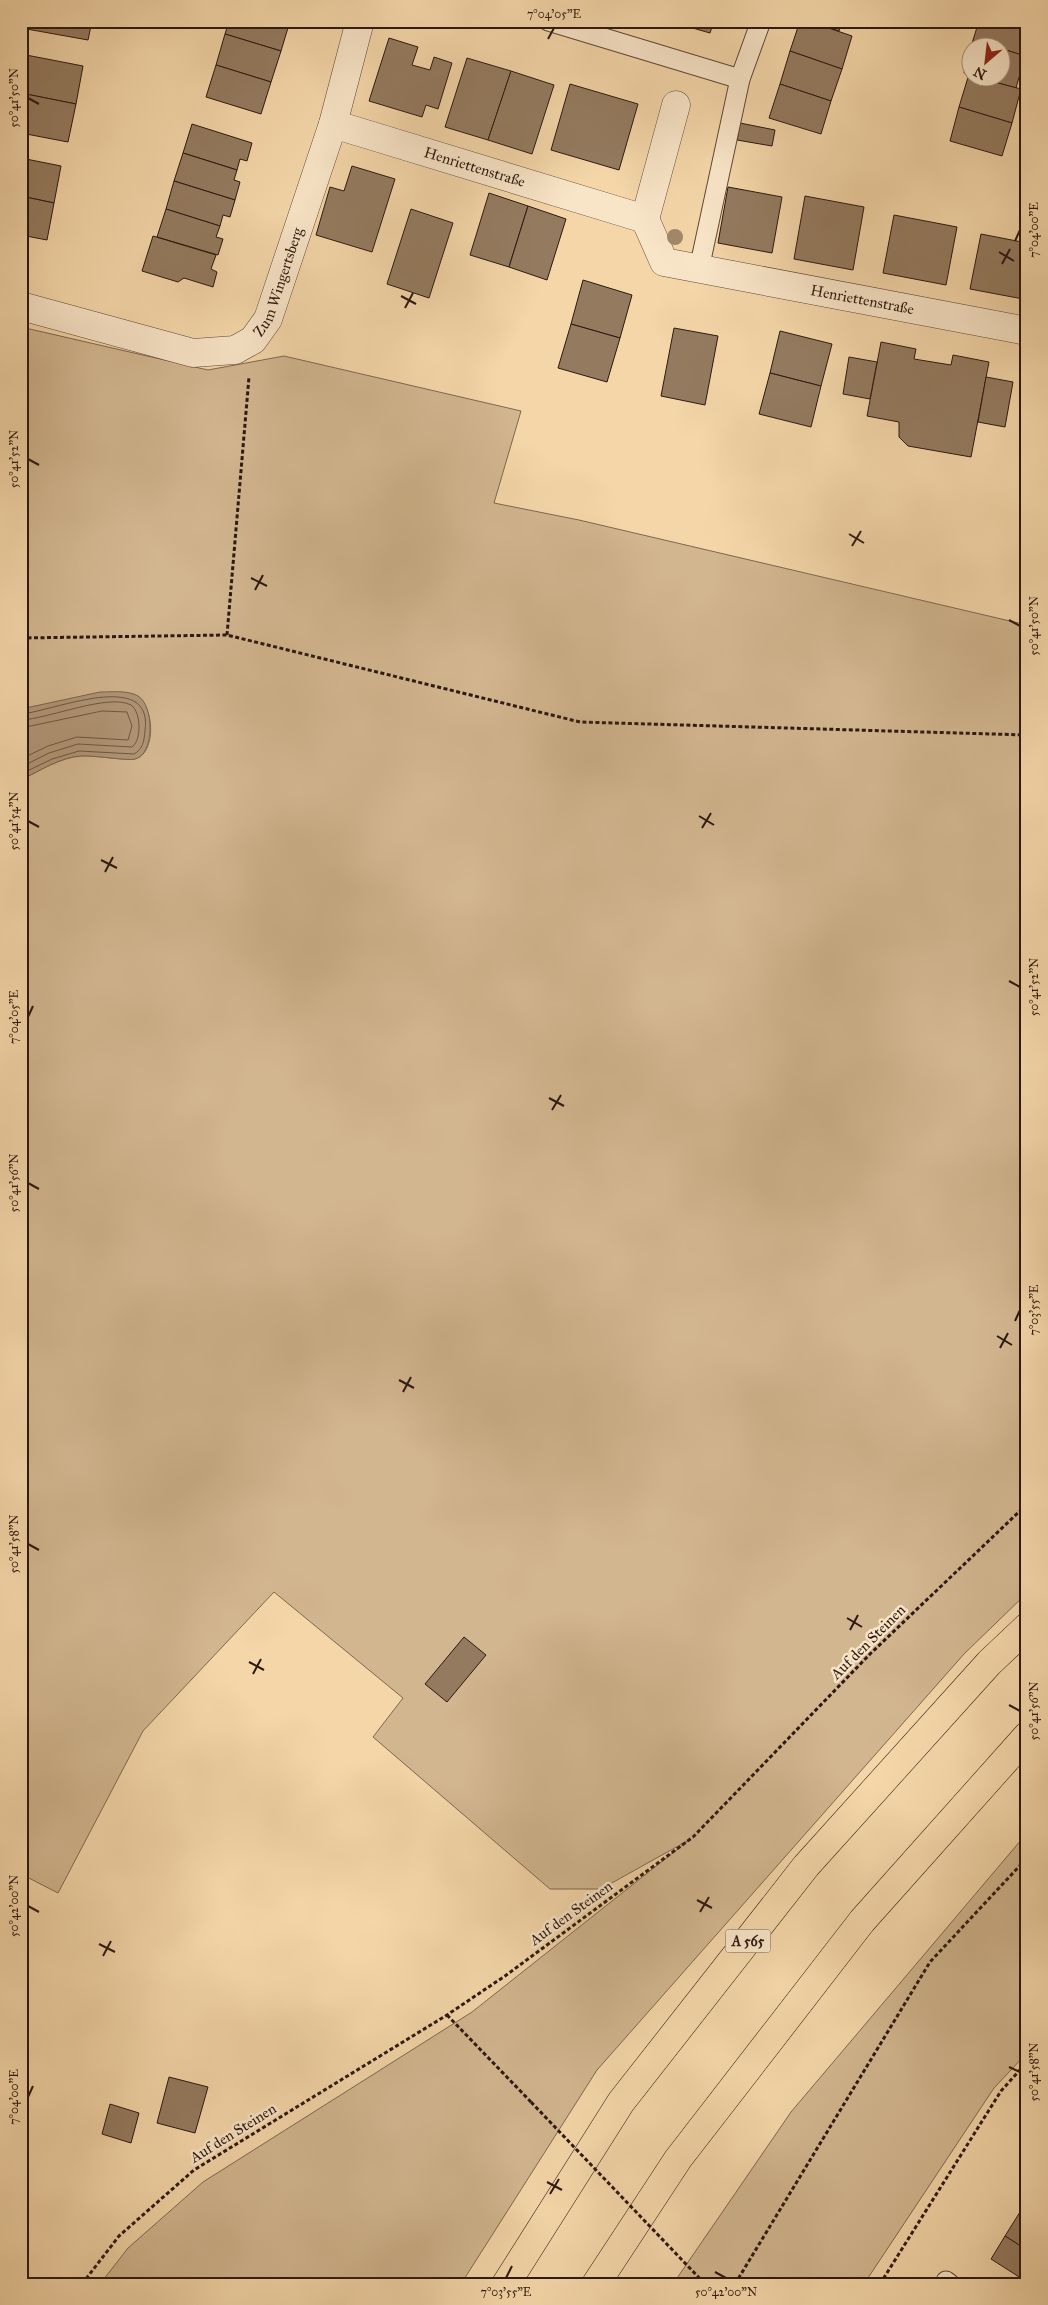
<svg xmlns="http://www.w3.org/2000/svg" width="1048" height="2305" viewBox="0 0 1048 2305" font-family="'IM FELL Great Primer',serif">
  <rect width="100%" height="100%" fill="#f4d6a9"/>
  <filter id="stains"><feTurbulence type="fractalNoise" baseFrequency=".004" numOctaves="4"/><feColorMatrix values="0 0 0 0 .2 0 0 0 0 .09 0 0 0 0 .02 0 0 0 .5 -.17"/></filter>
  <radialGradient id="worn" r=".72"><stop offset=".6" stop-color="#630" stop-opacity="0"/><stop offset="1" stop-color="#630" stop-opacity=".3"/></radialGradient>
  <g fill="#d2b68f" stroke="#7f6750">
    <path d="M21,327L208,370L284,356L521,411L494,503L579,520L1027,625V1593L964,1654L597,2070L461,2284H100L128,2248L203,2182L472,2012L689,1840L601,1889H550L373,1737L403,1698L274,1592L143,1731L58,1893L21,1874V780C39,771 61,757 81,756C94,755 126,761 135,759C158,754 156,695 127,693C119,692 109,695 101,696C74,700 48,704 21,709Z"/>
    <path d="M1027,1833V2053L994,2088L864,2284H673L791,2112Z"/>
  </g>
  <path fill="#b09575" stroke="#7b634d" d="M100,692C112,692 128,690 138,696C154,705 155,754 135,759C127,761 94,755 81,756C61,757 39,771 21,780V709Z"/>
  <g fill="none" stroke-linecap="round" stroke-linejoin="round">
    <g stroke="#6e5642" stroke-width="1">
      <path d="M21,714C51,712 154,667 145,731C144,741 143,749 134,754L79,751L52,759L21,774"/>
      <path d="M21,720C48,719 109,693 131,705C137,709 139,720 139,726C139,734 138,742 132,747L78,744L49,753L21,767"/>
      <path d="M21,728L102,711L127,712L132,726L128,740L77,737L48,746L21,759"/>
    </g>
  </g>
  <g fill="#947b60" stroke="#2c1810">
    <path d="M21,21H92L88,40L21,28Z"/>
    <path d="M229,21H290L281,51L225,34Z"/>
    <path d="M668,21H714L710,33Z"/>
    <path d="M800,21H808L852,36L842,69L790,51Z"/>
    <path d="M808,21H842L839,31Z"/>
    <path d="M979,21H1027L1025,56L973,40Z"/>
    <path d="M225,34L281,51L271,82L216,65Z"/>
    <path d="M389,38L418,47L412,65L430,70L434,57L452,63L438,109L426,105L422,117L369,101Z"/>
    <path d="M973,40L997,48H971Z"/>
    <path d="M1000,48L1025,56L1016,88L979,78H1000Z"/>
    <path d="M970,50V75L964,73Z"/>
    <path d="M790,51L842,69L831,101L780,84Z"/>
    <path d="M21,54L83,66L76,104L21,93Z"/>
    <path d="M467,58L511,71L488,140L445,127Z"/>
    <path d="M216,65L271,82L261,114L206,97Z"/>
    <path d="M511,71L554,85L532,154L488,140Z"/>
    <path d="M969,74L970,78H979L1021,89L1012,123L959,107Z"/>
    <path d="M570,84L638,104L619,170L551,150Z"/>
    <path d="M780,84L831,101L821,134L769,118Z"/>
    <path d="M21,93L76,104L68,142L21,133Z"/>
    <path d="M959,107L1012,123L1002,156L950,141Z"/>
    <path d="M740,123L775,130L772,146L737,140Z"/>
    <path d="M192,124L252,143L247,161L240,159L237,170L183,153Z"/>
    <path d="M183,153L237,170L234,180L240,182L235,200L174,181Z"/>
    <path d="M21,158L61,166L54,203L21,196Z"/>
    <path d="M352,166L395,179L372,252L316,235L330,187L344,191Z"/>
    <path d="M174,181L235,200L230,217L223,215L220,226L166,209Z"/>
    <path d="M728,187L782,197L772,253L718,243Z"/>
    <path d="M489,193L528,206L509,267L470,255Z"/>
    <path d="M21,196L54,203L47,240L21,235Z"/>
    <path d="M805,196L864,207L853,270L794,259Z"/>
    <path d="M528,206L566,219L547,280L509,267Z"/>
    <path d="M166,209L220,226L216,237L223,239L218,255L157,237Z"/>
    <path d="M411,209L453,223L429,298L387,284Z"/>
    <path d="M894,215L957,227L946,285L883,273Z"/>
    <path d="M981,234L1027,243V282L1023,299L970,289Z"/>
    <path d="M153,236L216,255L211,269L217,272L213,287L184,278L178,282L142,271Z"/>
    <path d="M583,280L632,295L620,338L571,324Z"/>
    <path d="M571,324L620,338L607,382L558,368Z"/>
    <path d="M674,328L718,336L705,405L661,396Z"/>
    <path d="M780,331L832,344L821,386L770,373Z"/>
    <path d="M881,342L916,349L914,359L951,365L953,355L989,362L971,457L908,446L899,437V422L867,416Z"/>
    <path d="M849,357L877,362L870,399L843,394Z"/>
    <path d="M770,373L821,386L811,427L759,414Z"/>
    <path d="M986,377L1013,382L1005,427L978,422Z"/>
    <path d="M464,1637L486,1655L447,1702L425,1684Z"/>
    <path d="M169,2077L208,2087L195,2133L157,2123Z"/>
    <path d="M110,2104L139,2113L131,2143L102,2134Z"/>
    <path d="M1020,2212L1027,2216V2250L1005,2236Z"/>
    <path d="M1005,2236L1027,2250V2282L991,2259Z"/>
  </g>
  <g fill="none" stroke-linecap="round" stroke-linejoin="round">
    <defs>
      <g id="service">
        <path d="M548,21L740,79"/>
        <path d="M699,269L740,79L761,21"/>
        <path d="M945,2284L946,2281L950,2284"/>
      </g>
      <g id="minor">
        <path id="s1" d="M333,124L645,219L664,262L1027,331"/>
        <path d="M645,219L676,105"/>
        <path id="s2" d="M21,306L193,353L235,350L253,340L268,319L333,124L360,21"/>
      </g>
      <g id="motorway">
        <path d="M506,2284L621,2102L806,1866L989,1663L1027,1627"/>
        <path d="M596,2284L678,2159L862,1921L1027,1736"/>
      </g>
    </defs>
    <use href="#service" stroke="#5e4836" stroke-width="21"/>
    <use href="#minor" stroke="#5e4836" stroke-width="29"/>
    <use href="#motorway" stroke="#2c1810" stroke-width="29"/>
    <g stroke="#2c1810" stroke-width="3" stroke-dasharray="4 2.5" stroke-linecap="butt">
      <path d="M227,635L249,377"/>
      <path d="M21,638L227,635L580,722L1027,735"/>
      <path d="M447,2015L531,2102"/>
      <path d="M882,2280L889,2284"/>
      <path d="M82,2284L119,2236L194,2170L447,2015L505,1976L693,1837L870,1654L1022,1509L1027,1500"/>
      <path d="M735,2284L930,1962L1027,1858"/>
      <path d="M880,2284L1001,2091L1027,2062"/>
    </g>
    <use href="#service" stroke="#f8e4c7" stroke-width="19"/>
    <use href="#minor" stroke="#f8e4c7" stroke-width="28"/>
    <use href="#motorway" stroke="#f4d6a9" stroke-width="28"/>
    <path stroke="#2c1810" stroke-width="3" stroke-dasharray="4 2.5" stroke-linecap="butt" d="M531,2102L705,2284"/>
  </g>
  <circle fill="#a2876a" cx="675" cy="237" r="8"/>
  <path fill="none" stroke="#2c1810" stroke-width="2" d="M548,39L554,28M28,98L39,104M1015,241L1020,230M999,252L1014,261M1002,264L1010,249M401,296L416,304M405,308L413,293M28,459L39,465M849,534L864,543M852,546L861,531M251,578L267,586M255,590L263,575M1009,620L1020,626M699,816L714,825M28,821L39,827M702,828L711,813M101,860L117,868M105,872L113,857M1009,981L1020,987M28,1017L33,1006M549,1098L564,1106M552,1110L561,1095M28,1183L39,1189M1015,1321L1020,1310M997,1336L1012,1345M1000,1348L1008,1333M399,1380L414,1388M403,1392L411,1377M28,1544L39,1550M847,1618L862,1627M850,1630L858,1615M249,1662L264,1670M253,1674L261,1659M1009,1705L1020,1711M697,1900L712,1908M28,1906L39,1912M700,1912L709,1897M99,1944L115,1952M103,1956L111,1941M1009,2067L1020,2072M28,2097L33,2086M547,2182L562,2190M550,2194L559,2179M715,2272L726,2278M506,2278L512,2266"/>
  <g text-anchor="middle" stroke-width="5" stroke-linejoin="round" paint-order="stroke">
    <rect fill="#f8e4c7" stroke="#695547" stroke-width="1" x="725.5" y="1929.5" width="45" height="23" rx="4"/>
    <g font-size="14" font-weight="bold" fill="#2c1810">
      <text x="748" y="1946">A 565</text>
    </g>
    <g font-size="15" fill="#2c1810" stroke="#f8e4c7">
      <text dy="5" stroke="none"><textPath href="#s1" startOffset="148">Henriettenstraße</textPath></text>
      <text dy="5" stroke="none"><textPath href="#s2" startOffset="305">Zum Wingertsberg</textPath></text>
      <text dy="5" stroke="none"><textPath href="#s1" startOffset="575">Henriettenstraße</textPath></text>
      <text transform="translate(868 1642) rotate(-45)" y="5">Auf den Steinen</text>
      <text transform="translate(571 1913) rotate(-36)" y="5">Auf den Steinen</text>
      <text transform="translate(233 2133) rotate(-32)" y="5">Auf den Steinen</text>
    </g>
  </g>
  <rect width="1048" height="2305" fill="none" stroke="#f4d6a9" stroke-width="55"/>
  <g transform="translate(986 62) rotate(208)"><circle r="24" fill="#f8e4c7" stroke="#a6927e"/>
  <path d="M0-4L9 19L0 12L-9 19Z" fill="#8f2418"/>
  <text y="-8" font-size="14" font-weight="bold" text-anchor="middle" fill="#2c1810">N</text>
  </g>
  <rect x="28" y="28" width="992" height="2250" fill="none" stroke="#2c1810" stroke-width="2"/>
  <g font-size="12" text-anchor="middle" fill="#2c1810">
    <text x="554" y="18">7°04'05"E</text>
    <text transform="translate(14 98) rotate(-90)" y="4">50°41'50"N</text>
    <text transform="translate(1034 230) rotate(-90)" y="4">7°04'00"E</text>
    <text transform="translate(14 459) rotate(-90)" y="4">50°41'52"N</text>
    <text transform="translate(1034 626) rotate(-90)" y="4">50°41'50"N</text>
    <text transform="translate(14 821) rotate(-90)" y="4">50°41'54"N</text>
    <text transform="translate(1034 987) rotate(-90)" y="4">50°41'52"N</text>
    <text transform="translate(14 1017) rotate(-90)" y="4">7°04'05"E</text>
    <text transform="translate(14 1183) rotate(-90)" y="4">50°41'56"N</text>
    <text transform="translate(1034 1310) rotate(-90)" y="4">7°03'55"E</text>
    <text transform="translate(14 1544) rotate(-90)" y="4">50°41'58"N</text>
    <text transform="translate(1034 1711) rotate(-90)" y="4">50°41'56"N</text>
    <text transform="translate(14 1906) rotate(-90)" y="4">50°42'00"N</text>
    <text transform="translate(1034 2072) rotate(-90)" y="4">50°41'58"N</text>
    <text transform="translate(14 2097) rotate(-90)" y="4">7°04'00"E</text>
    <text x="506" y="2296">7°03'55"E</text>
    <text x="726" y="2296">50°42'00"N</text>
  </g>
  <rect width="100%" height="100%" filter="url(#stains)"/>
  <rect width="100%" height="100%" fill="url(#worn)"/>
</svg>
